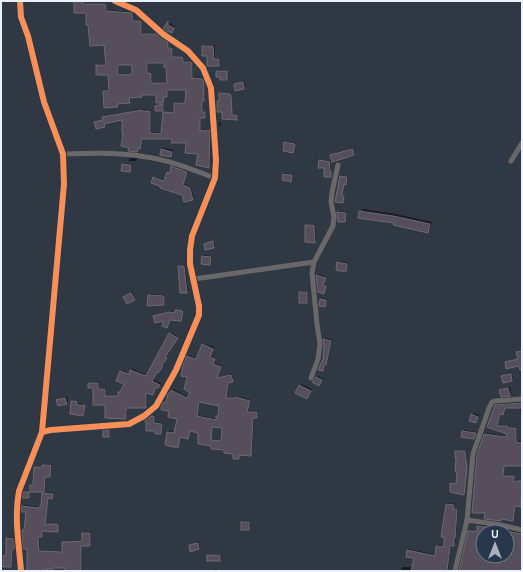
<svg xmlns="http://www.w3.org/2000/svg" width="523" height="572" viewBox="0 0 523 572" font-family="Overpass,sans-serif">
  <rect width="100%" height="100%" fill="#303843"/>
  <g fill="#0007" fill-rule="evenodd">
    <path d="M75,1H84V3H107V10L133,12L134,20H142V33H158L169,41V47H173V57L184,56V61H193V77L204,78L205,80V99L203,100V111L206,112V116L205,117H201L200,130L211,129L210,165L208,167L199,153L187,142L173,138H143L141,146L138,148L137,150L125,132L124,118L105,123L104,126L95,122L104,119L105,116L142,109L151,110V132L162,133L164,113L165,112H175V104L176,102H186L187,89H168V94L164,96L163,102L157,94H142L141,96L130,97L131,101L129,102H118L117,106L104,91L110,90L109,74L97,65L98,64H107L105,44L87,12ZM148,62H165L167,66L168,82H152V72H148ZM119,64H133V73L119,74Z"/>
    <path d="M169,21V23L175,26L173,30L168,31L165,29Z"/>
    <path d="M205,45H215V58H220V64L218,65L208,55L203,46Z"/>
    <path d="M218,70H227V78L226,79L217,71Z"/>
    <path d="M244,81L245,86L236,90L235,85Z"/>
    <path d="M221,93H232V114H238L237,119L223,111L218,102Z"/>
    <path d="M164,104V109L163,110L156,107Z"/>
    <path d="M221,122V126H219L218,123Z"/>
    <path d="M287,142L296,143L293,152L285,143Z"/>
    <path d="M163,148L173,150L172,155L170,156L162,150Z"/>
    <path d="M354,148L355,153L354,155L331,156Z"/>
    <path d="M130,158H137V160L136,161H128Z"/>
    <path d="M321,160L331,161L330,171H331V175L330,176L320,161Z"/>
    <path d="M124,163L132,164L130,171L122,170Z"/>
    <path d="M173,166L188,171L184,184L191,187L194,198L192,199L154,178L155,177L166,180L168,172H171Z"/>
    <path d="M285,173L293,174L290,181L284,174Z"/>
    <path d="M342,175L348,176L347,182L344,183L343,195H344L343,202L336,201Z"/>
    <path d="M363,209L396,214L432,222L430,229L428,232L395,223L360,212Z"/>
    <path d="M340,211L347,212L346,220L345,221L338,213Z"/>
    <path d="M308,224H315L316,240L314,242L306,226Z"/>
    <path d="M214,241L215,246L206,249L205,244Z"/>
    <path d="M204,255L212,256L211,263L209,264L203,256Z"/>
    <path d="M340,261L348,263L345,271L338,263Z"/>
    <path d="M180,265H185L188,291L186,292L179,267Z"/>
    <path d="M319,274L327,277L324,284L326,285L324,293L319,292L317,275Z"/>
    <path d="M302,291H308V300L307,302L300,293Z"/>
    <path d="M132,292L135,298L134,299L124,297Z"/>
    <path d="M150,294L165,295V303L164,304L149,295Z"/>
    <path d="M322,298L327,299L324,306L321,299Z"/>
    <path d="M176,310H184L182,319L181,320L171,319L167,327L164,319L154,316Z"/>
    <path d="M171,333L178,336L165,356L167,357L163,364H164L152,379L161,383L158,388L156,387L152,394L147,392V406L145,407H127V416L126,418L106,404L94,387L89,383L90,382H99V388H106V395L119,396V393L125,383L117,380L121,371L122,370L130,373L132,369L147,375Z"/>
    <path d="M325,338L332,340L327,363L325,364L323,370L322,361L324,360Z"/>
    <path d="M204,344L214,347L211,356L215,358L214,363L222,366L218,378L232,374L233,379L229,381L227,397H237L238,396L251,400L248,411H258V416L254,417L252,453L250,455L240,454L238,458L234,453L212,445L200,432L190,430L188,437L181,436L177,446L168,432L169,431L176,432L178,418L163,403L167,402L169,393L173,389L188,397L191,392L188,376L187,357L188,355L197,358ZM200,401L220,405L219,414L217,419L198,415ZM212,426L223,427L222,440L211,439Z"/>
    <path d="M512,374L513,379L512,380L503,377Z"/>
    <path d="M318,376L323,379L319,384L313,381Z"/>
    <path d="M301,384L312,389L308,396L296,392Z"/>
    <path d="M510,387L511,394L510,395L502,396L500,391Z"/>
    <path d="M67,397L68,402L66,403L57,400Z"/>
    <path d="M73,400H78V403L85,404L84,413L83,415L72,402Z"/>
    <path d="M522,402V425L520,407H506L504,413H501L498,425H509V427H517V441H522V468V465H504V475H514V480H519L514,519L513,520L502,519L500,520L485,435L486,433L508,436V433L488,426L496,406L497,404Z"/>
    <path d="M474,413L479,415L476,422L472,415Z"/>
    <path d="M153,415H155V422L163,423L162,432L161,433L156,430L147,419Z"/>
    <path d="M106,429H110V434L109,436L104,430Z"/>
    <path d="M465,430L477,432L474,438L463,432Z"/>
    <path d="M466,450L467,466L464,494L451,484L457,483L458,472L456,452Z"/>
    <path d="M45,464H52L51,475L46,476L45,489L44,491L31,485L34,484L35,467L36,466H43Z"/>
    <path d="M44,492L54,493L53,496L49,497L45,523H59L58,529L57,531L43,530V534L39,536L40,551H63V543L65,541L83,540V533L84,532H91V544L89,545H82V571H66V567L38,569V571H27L28,548L23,530L25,529L27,511L22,507L24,505L40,507L42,505L43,494Z"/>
    <path d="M448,503L455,504L454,508H458L456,535L455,544L451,545L448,571H401L402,567H413L415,557L408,551L409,549L436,555L437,546L438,545L445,546V536H442L447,504Z"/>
    <path d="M243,521H250V527L249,529L242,522Z"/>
    <path d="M479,525L502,528L501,532H483V556H507V532H504V530L505,529L522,533V571H463L469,532L471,530H478Z"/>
    <path d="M9,537L15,538L16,546L13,548L12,564L11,566L1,564V554H7V539Z"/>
    <path d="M199,542L200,547L199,548L190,545Z"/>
    <path d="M210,554H221V559L220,560L208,556Z"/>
    <path d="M217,569L218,571H209H210Z"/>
  </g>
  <g fill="#564e5a" stroke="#6c6b72" fill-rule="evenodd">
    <path d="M74,1H83V4H106V11L132,13L133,21H141V34H157L168,42V48H172V57H183V62H192V78L203,79L204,82V101H202V112H205V118H200V131L210,130L209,168L196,165L198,154L185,153L186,143H171L172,139H142L140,149L138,148L137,152L128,151L129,148L121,146L123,133H122V120L104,124L105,127L96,129L94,122L103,120L102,117L142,110V111H150V133L161,134L163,112L174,113V103H185L186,90H167V97H164L163,103H156V95H141L142,97L129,98L130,103L117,104L118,107L104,108L103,91H109L108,75H96V65H106L104,45L90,46L88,25H86V13H74ZM147,63H164V67H166L167,83H151V73H147ZM118,65H132V74L118,75Z"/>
    <path d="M168,21V25L174,28L172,33L168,31V33L163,29Z"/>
    <path d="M202,46H213L214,59H219V66H207V56H202Z"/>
    <path d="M216,71H227V80H220V77H216Z"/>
    <path d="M243,82L244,89L235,91L234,84Z"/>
    <path d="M219,93L231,94L232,115H237V120L222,119V112H217V101H219Z"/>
    <path d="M163,104V111H155V106Z"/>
    <path d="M284,142L295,144L293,153L283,151Z"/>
    <path d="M161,149L172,152L171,157L160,155Z"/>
    <path d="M353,149L354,155L332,162L330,155Z"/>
    <path d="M319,160L330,162L329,171H331V177H324V168H318Z"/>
    <path d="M122,164L131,165L130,172L121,171Z"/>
    <path d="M171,166L187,172L183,185L190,188L193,200L184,202L182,195L160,188V186L151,183L153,177L164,181L167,172L170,173Z"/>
    <path d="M283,174L292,175L291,182L282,180Z"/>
    <path d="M340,176L347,177L346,185L344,184L342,196H344L343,203L335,202Z"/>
    <path d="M359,211L393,216L430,224L428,233L393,225L394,223L358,218Z"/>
    <path d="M337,212L346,213L345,222H338Z"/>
    <path d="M305,225H314L315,243L305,242Z"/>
    <path d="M213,241L214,248L205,250L204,244Z"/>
    <path d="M202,256L211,257L210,265L201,264Z"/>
    <path d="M337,262L347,264L346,272L336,270Z"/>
    <path d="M178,266H184L187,293H180Z"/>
    <path d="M316,275L326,278L323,285L326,286L324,294L318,292Z"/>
    <rect x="299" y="292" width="8" height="11"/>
    <path d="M131,293L135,300L127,304L123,297Z"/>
    <path d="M148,295L164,296V305L147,306Z"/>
    <path d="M320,299L326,300L325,307L319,306Z"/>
    <path d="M176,310L183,311L181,321L170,320L167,328L162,326L163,321L155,323L153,316L170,312L174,313V311Z"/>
    <path d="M169,333L178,338L165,357L167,358L162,365L163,366L158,373L157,372L152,381L160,385L158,388H155L153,395L146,393V408H126V419L105,418V405H93V388H88V383H98V389H105V396H118V392H120L124,384L116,381L120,371L129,374L130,370L146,376Z"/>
    <path d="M323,339L331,341L326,365H324L323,371L318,370L322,361H323L324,346Z"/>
    <path d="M202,344L213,349L210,357L215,359L213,364L221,367L217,378L231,375L233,382L228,383L226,398H236V397L250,401L247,412H257V418H253L251,456L239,455V459H233V454L224,453V450L211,449V446L198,444V433L190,431L188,439L180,437L178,448L165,445L167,432L174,433L177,419L168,417L169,411L161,410L162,403L166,402L168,393H170L171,390L187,398L190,393L184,389L187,377L181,376L183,365L186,356L196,359ZM199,402L219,406L218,416H216V420L197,416ZM212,427L222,428L221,441L211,440Z"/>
    <path d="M522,351V370H520L519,366L506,369L505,362L518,359L516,352Z"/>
    <path d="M511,374L512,381L503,383L501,376Z"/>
    <path d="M316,377L322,380L319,386L312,382Z"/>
    <path d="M299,385L311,391L307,399L295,393Z"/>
    <path d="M508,388L510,396L501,397L499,390Z"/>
    <path d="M65,398L67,404L58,406L56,400Z"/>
    <path d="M71,401H77V405H85L83,416L70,414Z"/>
    <path d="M522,403V408H505L503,415L500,414L497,426H508V428H516V442L522,443V466H504L503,476H514L513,481H522L521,507L515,506L513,521L501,519V521L484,519L485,513H472L477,455L484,434L506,437L507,434L487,427L495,405Z"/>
    <path d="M471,414L478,417L476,423L469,421Z"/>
    <path d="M151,416H154V423L162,424L161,434H155V431H146V422H145V420Z"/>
    <rect x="103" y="430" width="6" height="7"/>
    <path d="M462,431L476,433L474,439L461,437Z"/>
    <path d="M455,451H465L467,468L464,495L450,492V483L456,484L457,472H455L456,458H455Z"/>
    <path d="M42,465H51L50,477H45L44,492H30V485H33L34,467H42Z"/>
    <path d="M23,492H29V498H22Z"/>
    <path d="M42,493L53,494L52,499L48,498L45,524H58V532L42,531V537H38L39,551L62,552V542L82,541V533H90V546H81V571H65V568H53V569H47V571H27V549H23L22,539V530H24L26,512H21V506L39,508L40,506H41Z"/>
    <path d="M446,504L454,505L453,509H457L455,538H454V546H450L447,571H411L414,558L406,557L407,550L435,556L436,546L444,547V537H441Z"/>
    <rect x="241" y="522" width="8" height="8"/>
    <path d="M477,526L501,529V532H483V557L507,556V531L522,534V571H459L468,531H477Z"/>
    <path d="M6,538L14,539L15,548L12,550L11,567H3V555H6Z"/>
    <path d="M198,543L199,549L190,552L189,545Z"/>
    <rect x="207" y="555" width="13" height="6"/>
  </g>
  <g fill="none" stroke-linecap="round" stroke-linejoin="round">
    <g stroke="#6a6768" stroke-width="5">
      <path d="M20,1L21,17L28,36L44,102L63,154L64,184L42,432"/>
      <path d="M63,154C89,153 120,152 146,157C170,160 193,170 215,178"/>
      <path d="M511,161L522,143"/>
      <path d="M194,279L314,262"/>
      <path d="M311,378L318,359L320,344L317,324L312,273L314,262L333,226L334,217L331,202L332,192L338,165"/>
      <path d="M467,520L501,525L522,530"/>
      <path d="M21,571C19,544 14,518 19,491L42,432L51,430L129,424L144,416L156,406L176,370L199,315V306L190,264V250L192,236L215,178L216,160L211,88L203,68L188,51L163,34L136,10L115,1"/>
      <path d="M455,571L467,520L473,454L489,408L492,402L495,401L522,399"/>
    </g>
    <defs>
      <g id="cycleway">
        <path d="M20,1L21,17L28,36L44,102L63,154L64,184L42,432"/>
        <path d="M21,571C19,544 14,518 19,491L42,432L51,430L129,424L144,416L156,406L176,370L199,315V306L190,264V250L192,236L215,178L216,160L211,88L203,68L188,51L163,34L136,10L115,1"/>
      </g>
    </defs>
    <use href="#cycleway" stroke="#28374b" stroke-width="8"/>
    <use href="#cycleway" stroke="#f78f57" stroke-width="6"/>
  </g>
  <rect width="523" height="572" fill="none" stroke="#ebf2fd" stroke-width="4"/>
  <g transform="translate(495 544)"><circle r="19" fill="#28374b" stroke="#768292"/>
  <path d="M0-3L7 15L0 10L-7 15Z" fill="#aab1bc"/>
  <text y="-6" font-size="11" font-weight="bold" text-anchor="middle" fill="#ebf2fd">U</text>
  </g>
</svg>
